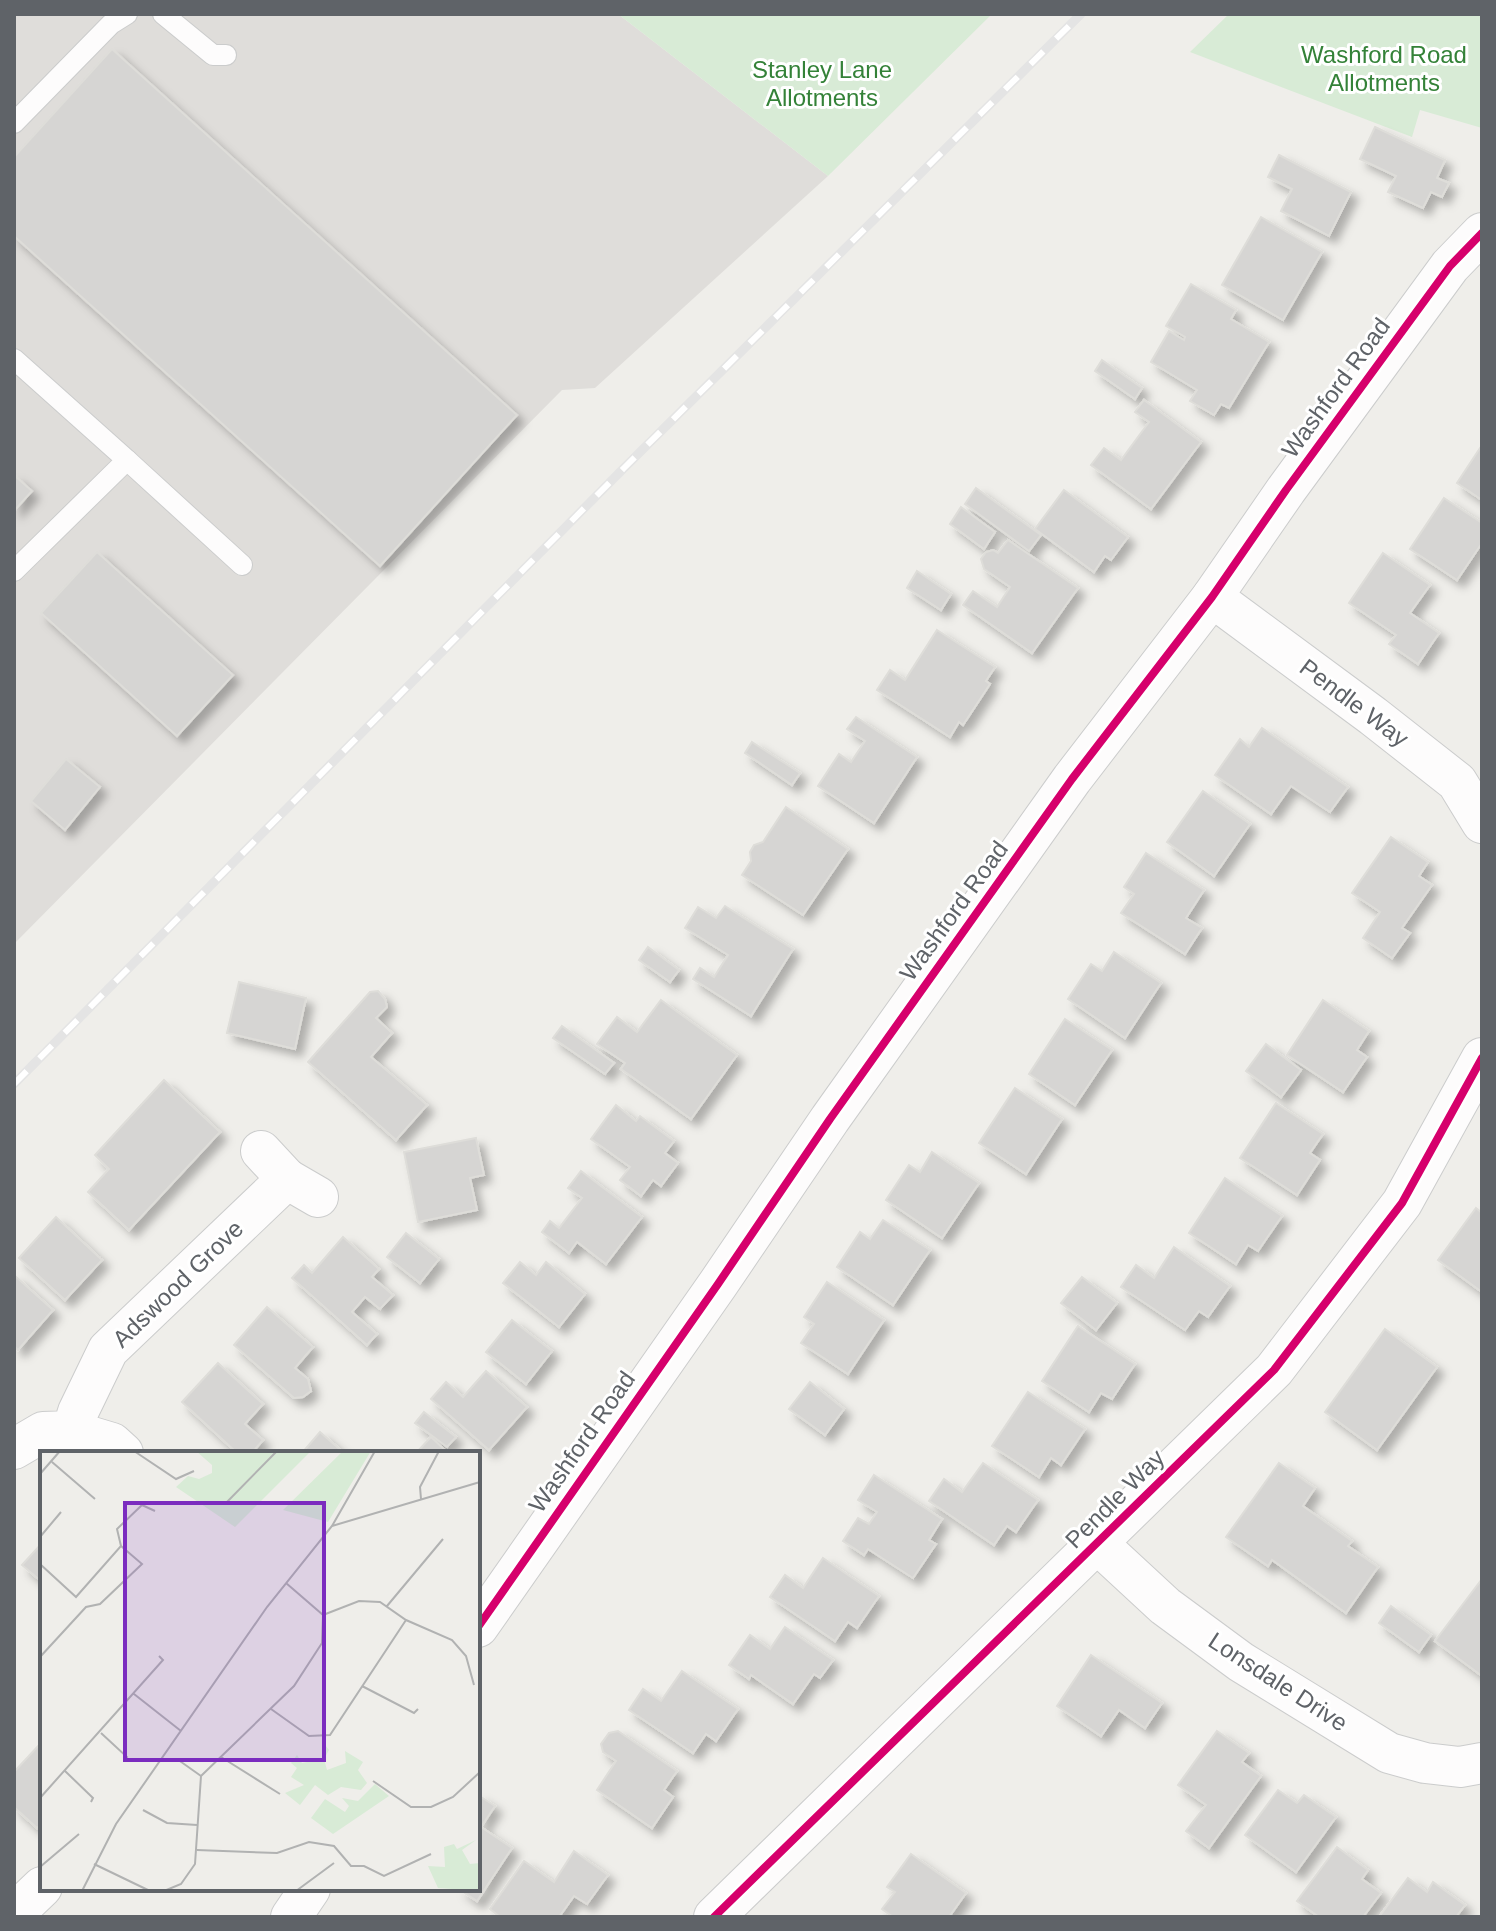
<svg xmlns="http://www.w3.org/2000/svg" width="1496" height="1931" viewBox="0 0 1496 1931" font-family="Arial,sans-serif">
  <defs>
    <filter id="shadow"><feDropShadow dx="7" dy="7" stdDeviation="4" flood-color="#0004"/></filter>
  </defs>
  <rect width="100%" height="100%" fill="#efeeea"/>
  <path fill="#dfddda" d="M14,14H618L828,176L595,388L562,390L14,944Z"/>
  <g fill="#d8ebd6">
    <path d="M618,14H992L828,176Z"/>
    <path d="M1229,14H1482V128L1420,110L1412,137L1190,52Z"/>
  </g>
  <g fill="#d6d5d3" stroke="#deddd9" stroke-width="2" filter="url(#shadow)">
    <path d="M112,49L517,415L380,566L14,236V157Z"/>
    <path d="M1375,127L1445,160L1437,178L1449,183L1442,197L1431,192L1423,208L1388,192L1396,176L1360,159Z"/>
    <path d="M1279,155L1351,192L1329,236L1281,211L1292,189L1268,177Z"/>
    <path d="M1261,217L1322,252L1283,320L1222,285Z"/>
    <path d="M1191,284L1236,310L1231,319L1269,342L1229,408L1221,404L1214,415L1190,401L1197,390L1151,362L1169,331L1184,340L1185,337L1166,326Z"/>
    <path d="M1102,360L1142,388L1135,399L1095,371Z"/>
    <path d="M1144,400L1201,442L1151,509L1091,465L1104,448L1121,460L1149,422L1135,412Z"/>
    <path d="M1482,445V500L1457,483Z"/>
    <path d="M14,475L32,491L14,511Z"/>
    <path d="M976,488L1041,535L1029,551L965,504Z"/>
    <path d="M1064,490L1128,537L1111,560L1105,556L1094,572L1035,529Z"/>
    <path d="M1444,498L1482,523V543L1457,580L1410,549Z"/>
    <path d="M961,507L995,532L984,549L950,524Z"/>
    <path d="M1008,540L1078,588L1032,653L963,605L973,591L997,607L1010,587L984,569L981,559L986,552L993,550L998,553Z"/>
    <path d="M97,552L233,675L177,736L41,613Z"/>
    <path d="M1383,553L1430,585L1410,613L1439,633L1418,664L1389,644L1396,635L1349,603Z"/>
    <path d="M917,571L951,594L941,610L907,588Z"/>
    <path d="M937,630L995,667L986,681L990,684L963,725L959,722L950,737L877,690L890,670L905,680Z"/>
    <path d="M856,717L917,757L874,823L818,786L839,754L851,762L865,741L847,729Z"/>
    <path d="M1262,728L1348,787L1330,812L1291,786L1271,814L1215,775L1240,739L1249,747Z"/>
    <path d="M752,742L800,773L792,785L745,753Z"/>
    <path d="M66,759L100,787L65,830L31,801Z"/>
    <path d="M1203,791L1250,824L1214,876L1167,842Z"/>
    <path d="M786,807L848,849L803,915L742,875L751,861L750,852L754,845L763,842Z"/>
    <path d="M1391,837L1428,862L1419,876L1432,885L1402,928L1410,933L1392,958L1363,938L1380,912L1352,893Z"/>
    <path d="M1146,853L1204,890L1186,918L1202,928L1185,954L1121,913L1134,894L1124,887Z"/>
    <path d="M725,906L793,949L751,1016L693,979L700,968L714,977L728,955L685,928L698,907L716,918Z"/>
    <path d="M648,947L679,970L670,982L639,960Z"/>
    <path d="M1114,952L1161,983L1125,1038L1068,999L1091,964L1102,971Z"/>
    <path d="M239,982L306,998L295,1049L227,1033Z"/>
    <path d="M378,991L385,999L387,1007L376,1018L392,1033L371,1057L427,1105L396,1140L308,1062L370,992Z"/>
    <path d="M661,1000L737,1055L691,1119L621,1069L625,1063L597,1044L617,1017L637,1032Z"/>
    <path d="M1323,1000L1369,1031L1357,1050L1367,1057L1343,1092L1287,1055Z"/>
    <path d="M1065,1019L1112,1050L1075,1105L1029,1074Z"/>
    <path d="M562,1026L614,1063L605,1074L553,1038Z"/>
    <path d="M1266,1044L1301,1070L1281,1097L1246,1071Z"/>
    <path d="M164,1080L220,1132L129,1230L88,1192L109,1169L95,1155Z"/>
    <path d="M1015,1088L1062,1119L1026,1174L979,1143Z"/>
    <path d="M1276,1103L1323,1134L1310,1153L1320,1160L1297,1195L1240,1158Z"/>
    <path d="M616,1105L636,1121L640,1116L674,1141L665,1153L678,1163L661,1186L653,1180L641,1196L620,1180L630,1167L591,1139Z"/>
    <path d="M476,1138L484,1175L470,1178L477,1210L418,1222L404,1152Z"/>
    <path d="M932,1152L979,1183L942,1238L886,1200L909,1165L920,1172Z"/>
    <path d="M581,1171L642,1217L606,1264L577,1242L569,1253L542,1232L550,1221L559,1228L582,1198L568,1188Z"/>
    <path d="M1225,1178L1282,1216L1258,1251L1248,1245L1236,1264L1189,1233Z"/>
    <path d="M1476,1208L1482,1213V1292L1438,1260Z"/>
    <path d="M56,1217L102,1260L65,1300L19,1258Z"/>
    <path d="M883,1220L930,1250L893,1305L837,1267L860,1232L870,1239Z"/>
    <path d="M406,1233L439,1259L420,1283L387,1257Z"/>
    <path d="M343,1237L379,1269L372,1277L393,1295L380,1309L365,1297L352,1312L377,1334L367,1345L292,1278L304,1265L312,1273Z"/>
    <path d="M1174,1247L1230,1286L1208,1317L1199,1311L1185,1330L1121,1287L1136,1265L1154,1278Z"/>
    <path d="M520,1262L536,1275L546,1262L585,1294L559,1327L503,1283Z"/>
    <path d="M14,1275L53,1310L18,1350L14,1346Z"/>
    <path d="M1082,1277L1117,1303L1096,1330L1061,1303Z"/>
    <path d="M827,1282L884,1320L848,1374L801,1343L814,1324L804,1317Z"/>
    <path d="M267,1307L313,1347L295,1368L308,1379L311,1391L303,1397L294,1398L234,1345Z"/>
    <path d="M512,1320L552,1351L526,1384L486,1352Z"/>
    <path d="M1078,1326L1135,1364L1112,1399L1101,1393L1089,1412L1042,1381Z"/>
    <path d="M1385,1329L1437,1367L1377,1450L1325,1412Z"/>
    <path d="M218,1363L263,1404L245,1424L263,1440L252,1453H237L182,1402Z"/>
    <path d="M486,1371L527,1407L489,1450L431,1399L446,1382L463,1397Z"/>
    <path d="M810,1382L844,1409L825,1435L789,1409Z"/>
    <path d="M1028,1392L1085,1429L1061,1465L1051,1458L1039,1477L992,1446Z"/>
    <path d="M424,1412L456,1437L447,1447L415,1423Z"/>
    <path d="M320,1432L344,1453H302Z"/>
    <path d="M431,1437L448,1453H416Z"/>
    <path d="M983,1463L1038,1500L1016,1532L1007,1526L994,1545L929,1501L944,1479L962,1492Z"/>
    <path d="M1279,1463L1315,1488L1303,1506L1352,1541L1348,1546L1378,1567L1346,1613L1272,1560L1268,1566L1226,1537Z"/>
    <path d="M874,1475L942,1519L929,1540L936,1544L913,1578L868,1549L864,1555L843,1541L858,1518L869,1524L877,1512L858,1500Z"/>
    <path d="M42,1543V1582L22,1565Z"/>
    <path d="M823,1558L879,1596L857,1628L848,1622L835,1641L770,1597L785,1575L803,1588Z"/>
    <path d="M1482,1579V1676L1435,1641Z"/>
    <path d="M1391,1606L1431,1635L1419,1652L1379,1623Z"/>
    <path d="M785,1627L833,1660L820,1678L814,1674L793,1704L751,1675L749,1679L729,1665L750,1635L770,1649Z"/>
    <path d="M1091,1655L1162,1703L1145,1728L1119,1710L1101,1736L1057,1706Z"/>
    <path d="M682,1671L738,1709L716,1741L706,1734L693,1753L629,1710L643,1689L661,1701Z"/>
    <path d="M618,1731L677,1771L664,1790L673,1797L652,1828L597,1790L616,1761L603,1752L601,1744L609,1733Z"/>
    <path d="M1217,1731L1249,1753L1242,1762L1261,1776L1209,1848L1186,1831L1206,1805L1178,1785Z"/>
    <path d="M39,1745L42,1749V1823L37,1828L14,1807V1772Z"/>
    <path d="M1278,1790L1297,1803L1304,1795L1336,1817L1296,1872L1245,1835Z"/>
    <path d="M478,1795L495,1806L481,1827L512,1848L477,1901L459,1889H478Z"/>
    <path d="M1337,1847L1368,1870L1362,1879L1381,1893L1363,1917H1319L1297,1901Z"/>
    <path d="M574,1851L608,1875L587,1904L574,1896L559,1917H500L490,1909L524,1861L554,1882Z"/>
    <path d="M911,1854L966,1893L949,1917H893L882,1909L895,1892L887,1887Z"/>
    <path d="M1408,1878L1427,1892L1433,1882L1465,1905L1456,1917H1379Z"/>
  </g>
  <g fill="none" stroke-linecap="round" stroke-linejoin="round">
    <defs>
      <g id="service">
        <path d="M163,14L213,55H226"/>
        <path d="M14,123L111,24L127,14"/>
        <path d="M14,359L127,460L14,571"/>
        <path d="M127,460L242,565"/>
      </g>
      <g id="minor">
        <path d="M1212,597L1373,716L1457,782L1482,823"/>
        <path d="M287,1179L318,1197"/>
        <path d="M72,1431L112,1443L123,1453"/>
        <path d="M14,1449L43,1432L72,1431L78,1412L108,1350L287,1179L261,1151"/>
        <path d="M1098,1544L1165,1606L1241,1662L1389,1753L1425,1763L1460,1767L1482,1763"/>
        <path d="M478,1627L718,1284L830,1119L1072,779L1212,597L1286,490L1450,266L1482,233"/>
        <path d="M19,1909L42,1887"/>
        <path d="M291,1917L310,1889"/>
        <path d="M714,1917L1274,1370L1402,1203L1482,1058"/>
      </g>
    </defs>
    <use href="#service" stroke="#cbcccc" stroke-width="22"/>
    <use href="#minor" stroke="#cbcccc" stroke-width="42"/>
    <use href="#service" stroke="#fdfcfc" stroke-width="20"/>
    <use href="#minor" stroke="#fdfcfc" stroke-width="40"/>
    <defs>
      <path id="rail" d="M14,1084L624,468L1081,14"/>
    </defs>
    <use href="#rail" stroke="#e4e4e4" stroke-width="9"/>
    <use href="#rail" stroke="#fff" stroke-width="6" stroke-dasharray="18" stroke-linecap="butt"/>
    <defs>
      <g id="cycleway">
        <path d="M478,1627L718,1284L830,1119L1072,779L1212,597L1286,490L1450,266L1482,233"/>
        <path d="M714,1917L1274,1370L1402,1203L1482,1058"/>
      </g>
    </defs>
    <use href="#cycleway" stroke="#fff" stroke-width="13"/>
    <use href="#cycleway" stroke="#d6006c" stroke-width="8"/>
  </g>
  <g text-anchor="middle" stroke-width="6" stroke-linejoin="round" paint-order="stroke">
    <g font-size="24" fill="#348238" stroke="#fff">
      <text x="1384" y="63">Washford Road<tspan x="1384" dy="28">Allotments</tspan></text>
      <text x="822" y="78">Stanley Lane<tspan x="822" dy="28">Allotments</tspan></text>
    </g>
    <g font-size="24" fill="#5f6368" stroke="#fff">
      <text transform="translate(1336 388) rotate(-54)" y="8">Washford Road</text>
      <text transform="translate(1354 703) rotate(37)" y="8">Pendle Way</text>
      <text transform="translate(954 911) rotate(-54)" y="8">Washford Road</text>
      <text transform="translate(178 1284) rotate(-44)" y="8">Adswood Grove</text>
      <text transform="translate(582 1442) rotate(-55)" y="8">Washford Road</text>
      <text transform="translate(1115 1499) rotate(-45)" y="8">Pendle Way</text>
      <text transform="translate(1278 1682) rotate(33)" y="8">Lonsdale Drive</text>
    </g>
  </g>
  <g transform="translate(40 1451)">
    <rect width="440" height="440" fill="#efeeea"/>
    <path d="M156,0H271L195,76L136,36L148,25L159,28L172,22V14ZM303,0H331L288,71L243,59ZM282,290L289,299L284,308L287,319L306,312L305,300L323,311L318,319L327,332L321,339L301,336L288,344L275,334L260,354L245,342L264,334L251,326L257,317L251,312L257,304L262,312L282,308ZM335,333L349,345L293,383L271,367L285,348L305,361L309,355L302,347L318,350ZM436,389L422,399L430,413L440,412V440L398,437L388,415L405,416L404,396L414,393L417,398Z" fill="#d8ebd6"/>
    <path fill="none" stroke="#b1b2b2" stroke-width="2" d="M94,0L136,28L154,20M12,11L55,48M0,23L20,0M381,48L380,36L399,0M185,53L237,0M292,75L440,31M0,86L21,61M0,113L36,146L81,95L77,78L102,54L115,60M347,155L403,88M283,164L319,150L340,151L366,169L412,189L426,205L434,234M0,206L46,156L60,153L102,113L81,95M322,235L374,262L378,258M94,243L141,280M231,258L269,285L290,284L366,169M61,282L87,306L84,310M181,306L240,343M137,308L161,325M25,320L53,347L51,351M333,330L371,356H391L413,346L440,321M0,347L123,209L119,205M103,359L127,372L157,374M157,399L237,402L269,391L294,395L311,415H324L344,425L391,403M54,413L110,440M0,416L39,383M42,440L76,373L227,156L292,75L335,0M124,440L141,433L155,413L161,325L254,235L282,192L283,164L246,132M256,440L294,412"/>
    <path fill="#7b2cbf" fill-opacity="0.15" stroke="#7b2cbf" stroke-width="4" d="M85,52H284V309H85Z"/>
    <rect width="440" height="440" fill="none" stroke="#5f6368" stroke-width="4"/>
  </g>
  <rect width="1496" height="1931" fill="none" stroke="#5f6368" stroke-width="32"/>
</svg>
